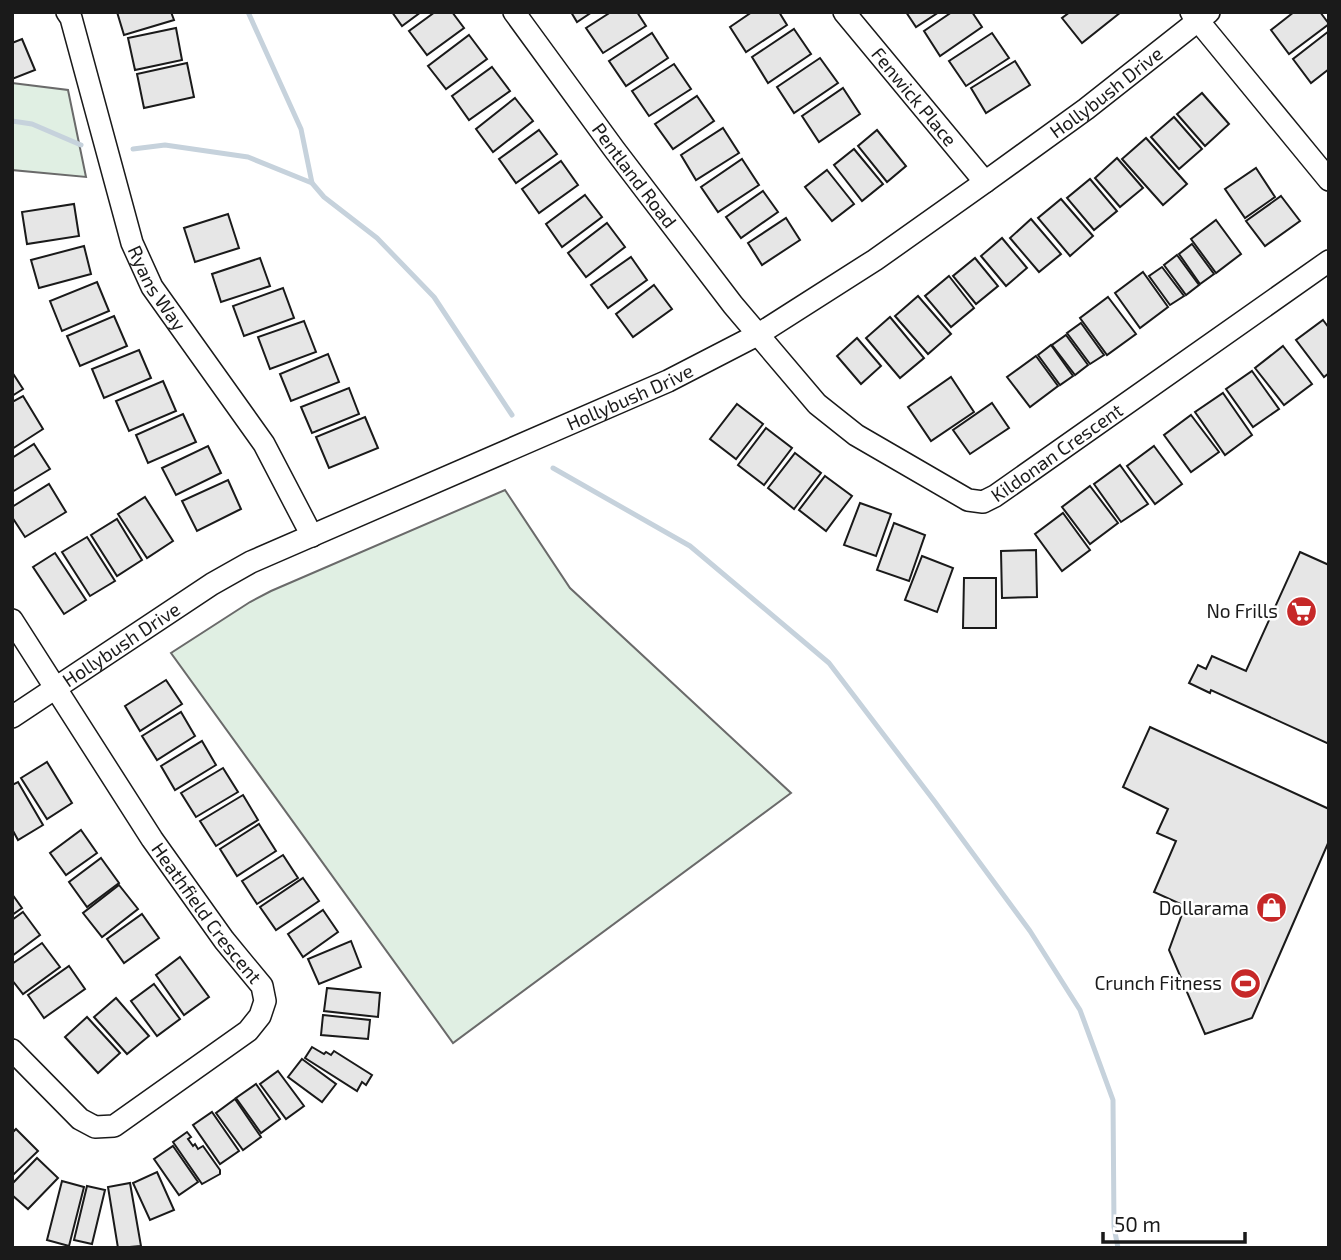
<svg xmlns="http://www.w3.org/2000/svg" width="1341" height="1260" viewBox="0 0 1341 1260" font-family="'Exo 2',sans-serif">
  <rect width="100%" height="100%" fill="#fff"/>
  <g fill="#e0efe3" stroke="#6a6a6a" stroke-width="2">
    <path d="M12,83L68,90L86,177L12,170Z"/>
    <path d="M505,490L570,588L791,793L453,1043L171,653L250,602L271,591Z"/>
  </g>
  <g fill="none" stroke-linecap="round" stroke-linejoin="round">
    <g stroke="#c6d2dc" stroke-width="5">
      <path d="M248,12L301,129L312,183"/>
      <path d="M12,121L32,124L81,145"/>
      <path d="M133,149L165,145L248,157L312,183L324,197L377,238L434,297L512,415"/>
      <path d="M553,468L690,546L829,663L935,802L1030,931L1080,1010L1113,1100L1114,1227L1118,1248"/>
    </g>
  </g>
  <g fill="#e6e6e6" stroke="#1a1a1a" stroke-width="2">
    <path d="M117,12H171L174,20L124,35Z"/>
    <path d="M392,12H421L402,26Z"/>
    <path d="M435,12H452L464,28L427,55L409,31Z"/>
    <path d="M571,12H592L577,22Z"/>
    <path d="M611,12H637L646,26L603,53L586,28Z"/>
    <path d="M752,12H779L787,25L746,52L730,27Z"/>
    <path d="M906,12H939L916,27Z"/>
    <path d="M952,12H972L982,27L940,56L924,31Z"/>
    <path d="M1070,12H1121L1082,43L1062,18Z"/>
    <path d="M1294,12H1320L1329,24L1289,54L1271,30Z"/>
    <path d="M176,28L182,60L135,70L128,38Z"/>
    <path d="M794,29L811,54L768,83L752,57Z"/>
    <path d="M1329,31V69L1311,83L1293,59Z"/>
    <path d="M652,33L668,58L626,86L609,61Z"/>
    <path d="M992,33L1009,58L966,86L949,61Z"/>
    <path d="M469,35L487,59L446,89L428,66Z"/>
    <path d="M22,39L35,70L12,79V43Z"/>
    <path d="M820,58L838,83L794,113L777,87Z"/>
    <path d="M1015,61L1030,85L986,113L971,88Z"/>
    <path d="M187,63L194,97L144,108L137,74Z"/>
    <path d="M674,64L691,89L649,116L632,91Z"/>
    <path d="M492,67L510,91L469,120L452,96Z"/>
    <path d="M843,88L860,114L819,142L802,116Z"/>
    <path d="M1202,93L1229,124L1205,146L1177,114Z"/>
    <path d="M697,96L714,121L673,149L655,124Z"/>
    <path d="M515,98L533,121L493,152L476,129Z"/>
    <path d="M1174,117L1202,149L1179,169L1151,137Z"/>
    <path d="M723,128L739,153L696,180L681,155Z"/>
    <path d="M539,130L557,154L516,183L499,159Z"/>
    <path d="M877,130L906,166L887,182L858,146Z"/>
    <path d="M1146,138L1187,184L1163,205L1122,159Z"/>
    <path d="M854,149L883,184L862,201L834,165Z"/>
    <path d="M1117,158L1143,188L1120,207L1095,178Z"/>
    <path d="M742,159L759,185L718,212L701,187Z"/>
    <path d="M561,161L578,185L539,213L522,189Z"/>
    <path d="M1256,168L1275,197L1245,218L1225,189Z"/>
    <path d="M827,170L854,204L832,221L805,187Z"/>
    <path d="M1090,179L1117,211L1094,230L1067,198Z"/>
    <path d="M763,191L778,212L741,238L726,217Z"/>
    <path d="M585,195L602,217L562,247L546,224Z"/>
    <path d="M1281,196L1300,221L1265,246L1246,221Z"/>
    <path d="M1061,199L1093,236L1070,256L1038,218Z"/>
    <path d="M74,204L79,236L27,244L22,212Z"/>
    <path d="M228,214L239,248L195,262L184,228Z"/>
    <path d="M786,218L800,240L762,265L748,243Z"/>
    <path d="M1031,219L1061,254L1039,272L1010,238Z"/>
    <path d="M1216,220L1241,254L1216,273L1191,239Z"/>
    <path d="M607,223L625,247L586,277L568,253Z"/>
    <path d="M1002,238L1027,268L1006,286L981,256Z"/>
    <path d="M1192,244L1214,274L1200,284L1179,254Z"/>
    <path d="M84,246L91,274L39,288L31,260Z"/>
    <path d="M1177,255L1199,285L1186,295L1164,265Z"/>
    <path d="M631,257L647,280L608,308L591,285Z"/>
    <path d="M260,258L270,286L221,302L212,274Z"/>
    <path d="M975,258L998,286L976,304L953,276Z"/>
    <path d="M1162,267L1184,296L1170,305L1149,276Z"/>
    <path d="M1143,272L1168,307L1140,328L1115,293Z"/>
    <path d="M949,276L974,308L951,327L925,296Z"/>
    <path d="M97,282L109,311L62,331L50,301Z"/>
    <path d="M654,285L672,309L633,337L616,314Z"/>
    <path d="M283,288L294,318L244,336L233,306Z"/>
    <path d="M918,296L951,334L928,354L895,316Z"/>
    <path d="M1108,297L1136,334L1107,355L1080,318Z"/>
    <path d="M114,316L127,346L80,366L67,336Z"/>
    <path d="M890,317L924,358L900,378L866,338Z"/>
    <path d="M1323,320L1329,328V373L1324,377L1296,340Z"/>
    <path d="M304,321L316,352L270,369L258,337Z"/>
    <path d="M1081,323L1104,355L1090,364L1067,333Z"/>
    <path d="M1066,335L1088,365L1075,375L1052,345Z"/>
    <path d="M857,338L881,366L861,384L837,356Z"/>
    <path d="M1051,345L1073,376L1060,385L1038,355Z"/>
    <path d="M1283,346L1312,384L1284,405L1255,368Z"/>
    <path d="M139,350L151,378L104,398L92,369Z"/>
    <path d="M328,354L339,382L291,401L280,374Z"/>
    <path d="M1036,356L1058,386L1030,407L1007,377Z"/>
    <path d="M1252,371L1279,409L1253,427L1226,389Z"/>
    <path d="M12,372L23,389L12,396Z"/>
    <path d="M951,377L974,412L931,441L908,407Z"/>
    <path d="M163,381L176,411L129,431L116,401Z"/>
    <path d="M349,388L359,414L312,433L301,407Z"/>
    <path d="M1223,393L1252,435L1225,455L1195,412Z"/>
    <path d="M23,396L43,429L12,449V402Z"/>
    <path d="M992,403L1009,428L970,454L953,430Z"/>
    <path d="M737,404L763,424L736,459L710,439Z"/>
    <path d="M183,414L196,442L148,463L136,435Z"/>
    <path d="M1191,415L1219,452L1191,472L1164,435Z"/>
    <path d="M365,417L378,448L329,468L316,437Z"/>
    <path d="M766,428L792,448L764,485L738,465Z"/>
    <path d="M34,444L50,469L12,492V458Z"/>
    <path d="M208,446L221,473L176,495L162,468Z"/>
    <path d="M1154,446L1182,484L1155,504L1127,466Z"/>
    <path d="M795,453L821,473L794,509L768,488Z"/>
    <path d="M1120,465L1148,504L1121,522L1094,484Z"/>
    <path d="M825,476L852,496L826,531L799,510Z"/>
    <path d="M228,480L241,509L197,531L182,501Z"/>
    <path d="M49,484L66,512L25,537L12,517V507Z"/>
    <path d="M1090,486L1118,523L1090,544L1062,507Z"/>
    <path d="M145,497L173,541L147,558L118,514Z"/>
    <path d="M860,503L891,514L876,556L844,545Z"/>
    <path d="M1063,513L1090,550L1062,571L1035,534Z"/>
    <path d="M117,519L142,560L117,576L91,535Z"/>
    <path d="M894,523L925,535L909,581L877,570Z"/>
    <path d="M87,537L115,581L90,596L62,552Z"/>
    <path d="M1036,550L1037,597L1002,598L1001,551Z"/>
    <path d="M1300,552L1329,565V744L1211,690L1210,693L1189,683L1198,665L1206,669L1212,656L1246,671Z"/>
    <path d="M55,553L86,600L64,614L33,567Z"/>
    <path d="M922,556L953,568L937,612L905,600Z"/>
    <path d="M964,578H996V628H963Z"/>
    <path d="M166,680L182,704L140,731L125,706Z"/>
    <path d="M181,712L195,736L157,760L142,736Z"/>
    <path d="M1150,727L1329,809V841L1252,1018L1205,1034L1169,950L1185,906L1154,892L1176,841L1157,833L1168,809L1123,787Z"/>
    <path d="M202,741L216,765L175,790L161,766Z"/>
    <path d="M47,762L72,803L47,819L21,778Z"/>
    <path d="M223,768L238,792L196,817L181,793Z"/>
    <path d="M18,782L43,825L18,840L12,829V785Z"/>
    <path d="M243,795L258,820L216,846L200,821Z"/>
    <path d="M259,824L276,851L237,876L220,849Z"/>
    <path d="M81,830L97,853L66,875L50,853Z"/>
    <path d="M283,855L298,878L257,904L242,881Z"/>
    <path d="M101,858L119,883L87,907L69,882Z"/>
    <path d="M303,878L319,901L276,930L260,907Z"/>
    <path d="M119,885L138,909L102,937L83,913Z"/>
    <path d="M12,894L22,908L12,915Z"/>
    <path d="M323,910L338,932L303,957L288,934Z"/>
    <path d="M23,912L40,935L12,956V920Z"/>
    <path d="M142,914L159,938L124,963L107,939Z"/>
    <path d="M351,941L361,967L319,984L308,959Z"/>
    <path d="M42,943L60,967L23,994L12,980V964Z"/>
    <path d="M180,957L209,997L184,1015L156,975Z"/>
    <path d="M69,966L85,989L44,1018L28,995Z"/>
    <path d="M154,984L180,1019L157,1036L131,1001Z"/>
    <path d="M327,988L380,993L378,1017L324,1011Z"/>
    <path d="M116,998L149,1036L127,1054L94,1017Z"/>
    <path d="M323,1015L370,1020L368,1039L321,1035Z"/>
    <path d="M87,1017L120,1053L98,1073L65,1037Z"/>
    <path d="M312,1047L324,1054L326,1052L331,1055L334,1051L372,1075L366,1085L362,1082L357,1091L305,1058Z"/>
    <path d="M302,1059L336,1084L322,1102L288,1077Z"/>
    <path d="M278,1071L304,1106L286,1119L260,1084Z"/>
    <path d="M256,1084L280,1119L261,1133L236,1098Z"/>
    <path d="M235,1099L261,1137L243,1150L216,1113Z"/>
    <path d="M212,1112L239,1151L220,1164L193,1125Z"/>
    <path d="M16,1129L38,1151L12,1176V1133Z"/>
    <path d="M187,1132L191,1137L188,1139L193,1146L195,1144L198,1149L203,1146L220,1170V1174L202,1184L173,1142Z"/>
    <path d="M173,1146L198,1182L179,1195L154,1159Z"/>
    <path d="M37,1158L58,1178L28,1209L12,1195V1184Z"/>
    <path d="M157,1172L174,1210L150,1220L133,1183Z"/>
    <path d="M62,1181L84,1187L69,1246L47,1240Z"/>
    <path d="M130,1183L141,1246L118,1248L108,1187Z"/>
    <path d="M87,1186L105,1190L92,1244L74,1240Z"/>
  </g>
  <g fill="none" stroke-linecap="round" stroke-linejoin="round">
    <defs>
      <g id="minor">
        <path id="s1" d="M67,12L71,18L132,243L152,287L264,444L312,536"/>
        <path id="s2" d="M514,12L614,149L733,305L817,404L856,435L968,500L983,502L995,496L1329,261"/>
        <path id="s3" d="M844,12L985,182"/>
        <path d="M1191,12L1329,180"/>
        <path id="s4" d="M12,620L152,839L224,940L262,986L265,1001L260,1016L248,1031L114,1126L95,1127L80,1119L12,1050"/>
        <path id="s5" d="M12,717L212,584L251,562L668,381L759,334L875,260L985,182L1086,109L1209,12"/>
      </g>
    </defs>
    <use href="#minor" stroke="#1a1a1a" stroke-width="24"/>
    <use href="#minor" stroke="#fff" stroke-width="21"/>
  </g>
  <defs>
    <symbol id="supermarket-disc" viewBox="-11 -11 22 22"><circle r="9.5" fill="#c62828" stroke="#fff"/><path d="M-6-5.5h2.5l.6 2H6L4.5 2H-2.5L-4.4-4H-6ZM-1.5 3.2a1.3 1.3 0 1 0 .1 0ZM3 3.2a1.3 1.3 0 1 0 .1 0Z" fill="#fff"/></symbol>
    <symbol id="shop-disc" viewBox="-11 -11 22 22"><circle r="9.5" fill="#c62828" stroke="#fff"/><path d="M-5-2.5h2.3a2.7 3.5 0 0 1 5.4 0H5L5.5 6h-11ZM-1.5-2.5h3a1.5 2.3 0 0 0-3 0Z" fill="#fff"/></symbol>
    <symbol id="stadium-disc" viewBox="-11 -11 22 22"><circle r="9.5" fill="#c62828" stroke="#fff"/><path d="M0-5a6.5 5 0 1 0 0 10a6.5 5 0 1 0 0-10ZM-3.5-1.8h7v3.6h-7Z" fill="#fff"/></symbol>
  </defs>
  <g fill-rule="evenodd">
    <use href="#supermarket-disc" x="1284" y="594" width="35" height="35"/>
    <use href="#shop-disc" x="1254" y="890" width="35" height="35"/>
    <use href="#stadium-disc" x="1228" y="966" width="35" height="35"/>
  </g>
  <g text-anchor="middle" stroke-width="5" stroke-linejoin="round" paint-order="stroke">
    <g font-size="19" fill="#1a1a1a" stroke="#fff">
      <text dy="7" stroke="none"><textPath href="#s5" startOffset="1265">Hollybush Drive</textPath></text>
      <text dy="7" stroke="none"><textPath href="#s3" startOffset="110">Fenwick Place</textPath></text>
      <text dy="7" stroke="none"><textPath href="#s2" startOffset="203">Pentland Road</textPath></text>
      <text dy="7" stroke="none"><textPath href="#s1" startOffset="292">Ryans Way</textPath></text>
      <text dy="7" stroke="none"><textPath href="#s5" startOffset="698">Hollybush Drive</textPath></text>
      <text dy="7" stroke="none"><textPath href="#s2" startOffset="779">Kildonan Crescent</textPath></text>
      <text dy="7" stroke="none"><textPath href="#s5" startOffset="131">Hollybush Drive</textPath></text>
      <text dy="7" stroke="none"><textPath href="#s4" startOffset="352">Heathfield Crescent</textPath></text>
    </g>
    <g font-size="19" fill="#1a1a1a" stroke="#fff" text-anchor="end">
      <text x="1278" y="618">No Frills</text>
      <text x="1249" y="915">Dollarama</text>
      <text x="1222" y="990">Crunch Fitness</text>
    </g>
  </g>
  <rect width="1341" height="1260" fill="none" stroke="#1a1a1a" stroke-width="28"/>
  <path d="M1103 1232v10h142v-10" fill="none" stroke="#1a1a1a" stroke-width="3.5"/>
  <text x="1114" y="1232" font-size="21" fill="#1a1a1a" stroke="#ffffff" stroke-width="5" paint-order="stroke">50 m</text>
</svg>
